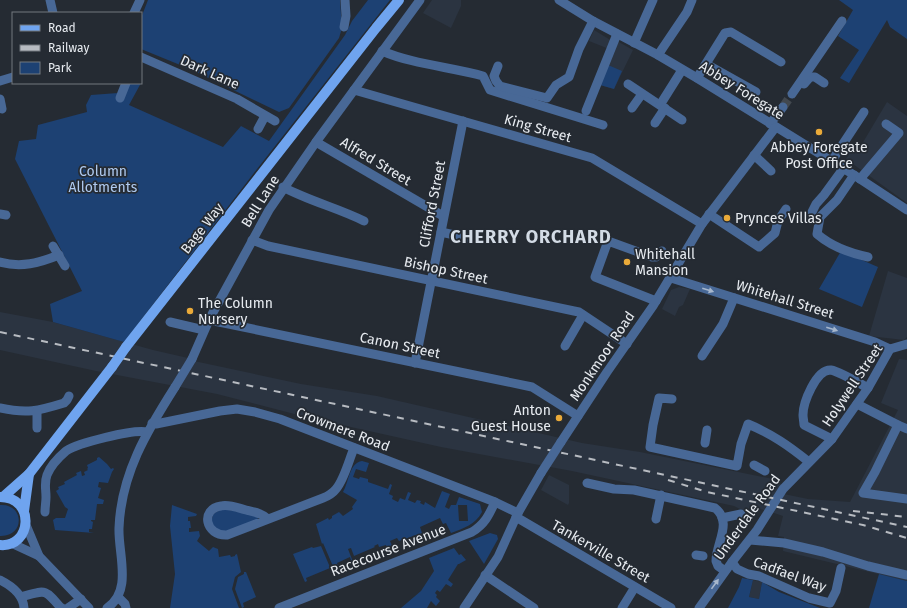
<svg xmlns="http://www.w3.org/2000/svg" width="907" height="608" viewBox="0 0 907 608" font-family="'Fira Sans',sans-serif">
  <rect width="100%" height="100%" fill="#252b33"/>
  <g fill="#2b3441">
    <path d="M432,0H461V6L451,28L423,13Z"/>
    <path d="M594,30L612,41L609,49L589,41Z"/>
    <path d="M617,41L633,50L614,89L600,85Z"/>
    <path d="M887,102L907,116V203L846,159L855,146L859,149Z"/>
    <path d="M888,271L907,278V337L904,340L869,336Z"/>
    <path d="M679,287L690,289L683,305L679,307L675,316L662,309L671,290Z"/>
    <path d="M0,312L53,322L153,350L188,358L194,361L301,384L377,396L582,443L640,452L778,480L782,486L779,493L808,499L850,502L898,410L881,403L899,359L907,360V581L783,551L784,537L778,536L783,516L768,511L759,509L754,516L734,506L572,471L441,447L306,417L217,394L96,371L0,350Z"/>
    <path d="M549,475L569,485V503L568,505L541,490Z"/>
    <path d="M753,580L762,582L759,599L749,597Z"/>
  </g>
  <g fill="#1d4173" fill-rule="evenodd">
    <path d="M148,0H340L342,28L339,38L289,108L279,112L190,69L141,49V18Z"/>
    <path d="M368,0H390L257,169L124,342L53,322L50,304L82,291L15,159L19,141L36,139L38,125L87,112L86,105L91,95L118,93L122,83H141L129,105L223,147L241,126L269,141L345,35L352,21Z"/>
    <path d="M839,0H907V39L890,27L887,20L849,83L840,78L859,50L838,36L853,10Z"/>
    <path d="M608,65L622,71L614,89L600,85Z"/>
    <path d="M841,251L878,267L862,307L819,289Z"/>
    <path d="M99,457L107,464L111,469L113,468L114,469L112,472L108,483L99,482L98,487L101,488L98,498L104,500L103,504H97L95,520H91V521L93,522L92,529H89V532L94,533L55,530L53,520L56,518H65L68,509L65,507L56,491L59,489L58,487L65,484L64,482L77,475L76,473L81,471L82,476L85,475L84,472L88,470L87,469L88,468L87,465L97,460V458Z"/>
    <path d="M362,461L369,463L366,472L356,469L353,477L359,479L360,477L368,479V482L388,489L390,484L392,485L389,494L393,496L392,499L398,502L400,498L405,500L408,492L411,493L408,500L415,503L417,500L421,501L420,503L424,505L425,502L435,508L442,491L450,494L445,507L449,509L451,505H456L459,497L480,504L482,512C475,525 464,528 451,533L446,523L443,524L440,518L420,527L422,533L420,534L421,537L418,539L416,535L399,541L397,538L390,541L393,548L388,550L386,545L379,547L378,544L374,546L375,547L354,556L351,548L348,549L353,562L352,563L350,557L337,563L339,569L335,571L323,543L322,544L316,524L328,518L329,520L332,518V516L339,512L343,516L353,509L352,507L357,500L343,492C349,482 349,463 362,461ZM458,505H467L468,521H459Z"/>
    <path d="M0,505C24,503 26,537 0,536Z"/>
    <path d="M172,505L197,514L196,516L188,517V521H190L191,528H189V532L199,531L200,536L197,541L209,551L213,547L218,549L219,557L230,555L231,557L235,556V555L237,554L241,572L235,577L232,589L239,608H170L175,574L170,526Z"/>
    <path d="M223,509L257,515L258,519L226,533L212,527C212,514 211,514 223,509Z"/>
    <path d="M490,533L497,535L498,539L484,564L469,541Z"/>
    <path d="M321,546L332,572L330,568L306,578L307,581L305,582L293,554L312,547L313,548Z"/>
    <path d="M454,548L459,555L461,554L466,560L459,564H458L448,580L453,584L451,587L446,584L440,592L437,590L435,593L437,595L436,597L440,601L436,606L431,601L427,608H401L421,591L434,571L429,558Z"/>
    <path d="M244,572H246L256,597L243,603L244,607L242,608L235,589L238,577L244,574Z"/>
    <path d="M879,574L907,581V608H869Z"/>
    <path d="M742,578L753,580L749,597L759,599L762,582L779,592L820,608H728L739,587Z"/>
  </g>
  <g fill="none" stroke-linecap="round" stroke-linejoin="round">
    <path stroke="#42484f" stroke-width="9" stroke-dasharray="9 4.5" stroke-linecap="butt" d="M783,107L792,94"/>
    <g stroke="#486896" stroke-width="9">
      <path d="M50,0L53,13"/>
      <path d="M559,0L593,21L658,55L697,78L854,175L907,210"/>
      <path d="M134,13L140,0"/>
      <path d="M344,27L346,16L345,0"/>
      <path d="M634,43L653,0"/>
      <path d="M382,51C412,64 450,67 483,76L490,90L603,125"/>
      <path d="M658,55L687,12L692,0"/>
      <path d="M141,57L237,99L275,121"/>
      <path d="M706,64L756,92"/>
      <path d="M498,66L494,76L496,81L500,86L547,98L556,85L569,77L579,49L593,21"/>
      <path d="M697,78L725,33L731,32L781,62"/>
      <path d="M0,81L13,77"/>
      <path d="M628,84L682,120"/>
      <path d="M804,84L810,77H815L824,83"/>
      <path d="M354,90L592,158L702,224"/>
      <path d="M792,94L842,21"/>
      <path d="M120,98L126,83"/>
      <path d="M0,99L2,109"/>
      <path d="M660,105L682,70"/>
      <path d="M632,108L642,94"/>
      <path d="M586,111L617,34"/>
      <path d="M655,123L665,108"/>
      <path d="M770,124L783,107"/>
      <path d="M258,129L265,116"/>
      <path d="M316,142L443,216"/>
      <path d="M754,155L771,171"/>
      <path d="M831,162L864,112"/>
      <path d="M854,175L837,200L820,217L817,234C832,247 849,253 868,257"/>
      <path d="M860,179L899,133L886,124"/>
      <path d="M283,187C309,201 338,208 364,221"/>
      <path d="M812,212L816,204L824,195L843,169"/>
      <path d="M0,214L6,215"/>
      <path d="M709,214L759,247L775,233L778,221L786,209"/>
      <path d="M441,232L468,238"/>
      <path d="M252,240L268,246L574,311L579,312L627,344"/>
      <path d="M53,246L65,266"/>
      <path d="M0,262C21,268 39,263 59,255"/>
      <path d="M671,278L875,342L890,349"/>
      <path d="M656,301L595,277L608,241L652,257H656L662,251"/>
      <path d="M210,318L214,321L532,387L578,416"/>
      <path d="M170,322L204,330"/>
      <path d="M565,346L583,315"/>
      <path d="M702,356L723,324L734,298"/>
      <path d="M192,359L210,318L269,210L316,142L420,0"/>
      <path d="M415,363L463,121"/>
      <path d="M672,399L659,398L653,425L650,447L737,466L741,444L748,424C772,434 789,446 809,462"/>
      <path d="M857,404L898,425L907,429"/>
      <path d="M0,408C27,414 38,411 64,403L67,400L69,396"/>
      <path d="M152,423L156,424L220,411L237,409L255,412L280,419L495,502L518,513"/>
      <path d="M898,425L875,472L863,493L907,499"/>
      <path d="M37,428V411"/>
      <path d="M832,439L804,425C804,422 803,418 803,415C803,403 816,369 831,370C837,371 861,384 868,388"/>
      <path d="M561,442L607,372L653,306L702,224L775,128"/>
      <path d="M705,443L707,430"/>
      <path d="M754,465L765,471"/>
      <path d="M587,483L614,489L634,490L715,508C733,522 716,543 716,561L718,566L725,571"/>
      <path d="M45,512C45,507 46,502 46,497C46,489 44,483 47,475C50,467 59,457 66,451C78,443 133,429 147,432"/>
      <path d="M516,517L671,608"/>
      <path d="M722,518L741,514"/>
      <path d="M268,519C262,513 254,512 246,510C238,508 229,504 221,506C200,509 205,536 227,535L323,498C328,496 333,493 336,489C344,480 349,460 354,448"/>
      <path d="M656,519L661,495"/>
      <path d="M26,525L39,556L89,608"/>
      <path d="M750,540L784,543L823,552L868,566L907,575"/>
      <path d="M11,543L39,556"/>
      <path d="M696,555L703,556"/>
      <path d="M732,562L737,569L748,574L759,576L809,598L830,603L836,591L841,568"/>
      <path d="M485,575L534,608"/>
      <path d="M0,580C12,586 23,594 24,608"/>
      <path d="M21,597C46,590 44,588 61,608H62"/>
      <path d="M118,597L125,604L126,608"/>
      <path d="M68,608L81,599"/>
      <path d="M107,608C133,591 118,554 119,528C121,474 147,431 175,387"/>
      <path d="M279,608L472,532C485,524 489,515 495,502"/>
      <path d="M464,608L498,557L518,513L541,473"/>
      <path d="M622,608L635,587"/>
      <path d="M699,608L732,562L757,530L783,489L832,439L868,388L890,349L907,344"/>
    </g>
    <g stroke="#6fa4ef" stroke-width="10">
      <path d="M126,347L376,28L399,0"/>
      <path d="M0,497C36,497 32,548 0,545"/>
      <path d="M3,497L29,474L112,367"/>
      <path d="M24,511L29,474"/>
    </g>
    <g stroke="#b7bbc1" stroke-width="2" stroke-dasharray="7 7" stroke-linecap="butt">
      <path d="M0,332L907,527"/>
      <path d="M668,480L707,492L863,525L907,538"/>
      <path d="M853,511L907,517"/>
    </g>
    <g stroke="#486896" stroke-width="9">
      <path d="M175,387L192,359"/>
      <path d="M541,473L561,442"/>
    </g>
    <path stroke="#6fa4ef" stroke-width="10" d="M112,367L126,347"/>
  </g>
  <defs><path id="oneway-solid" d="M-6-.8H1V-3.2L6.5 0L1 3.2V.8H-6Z"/></defs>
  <g fill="#a7b7cc">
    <use href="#oneway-solid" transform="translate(708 290) rotate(17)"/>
    <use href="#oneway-solid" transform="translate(832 329) rotate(17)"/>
    <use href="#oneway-solid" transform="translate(715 584) rotate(-54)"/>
  </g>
  <g fill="#eaaa39" stroke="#252b33" stroke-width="1.5">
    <circle cx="819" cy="132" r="4"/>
    <circle cx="727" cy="218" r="4"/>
    <circle cx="627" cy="262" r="4"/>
    <circle cx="190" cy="311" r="4"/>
    <circle cx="559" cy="418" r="4"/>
  </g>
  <g text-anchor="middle" stroke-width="3.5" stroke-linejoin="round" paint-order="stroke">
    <g font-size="14" fill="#e7ebf0" stroke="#252b33">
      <text transform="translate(210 72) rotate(24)" y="5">Dark Lane</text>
      <text transform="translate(742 90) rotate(32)" y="5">Abbey Foregate</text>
      <text transform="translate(538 128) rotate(16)" y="5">King Street</text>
      <text transform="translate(376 161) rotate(31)" y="5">Alfred Street</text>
      <text transform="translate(260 201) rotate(-58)" y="5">Bell Lane</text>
      <text transform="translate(432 204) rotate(-79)" y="5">Clifford Street</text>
      <text transform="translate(202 228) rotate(-52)" y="5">Bage Way</text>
      <text transform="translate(446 270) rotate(12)" y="5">Bishop Street</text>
      <text transform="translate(785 299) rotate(17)" y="5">Whitehall Street</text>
      <text transform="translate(400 345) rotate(12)" y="5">Canon Street</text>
      <text transform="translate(602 356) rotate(-56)" y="5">Monkmoor Road</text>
      <text transform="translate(852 385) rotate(-56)" y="5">Holywell Street</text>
      <text transform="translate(343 429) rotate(21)" y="5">Crowmere Road</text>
      <text transform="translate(747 517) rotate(-54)" y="5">Underdale Road</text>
      <text transform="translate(388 550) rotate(-21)" y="5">Racecourse Avenue</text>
      <text transform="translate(601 551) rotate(30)" y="5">Tankerville Street</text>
      <text transform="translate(790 574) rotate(20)" y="5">Cadfael Way</text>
    </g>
    <g font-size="14" fill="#e7ebf0" stroke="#252b33" text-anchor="start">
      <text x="819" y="152" text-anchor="middle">Abbey Foregate<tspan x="819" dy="16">Post Office</tspan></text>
      <text x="735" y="223">Prynces Villas</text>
      <text x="635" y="259">Whitehall<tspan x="635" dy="16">Mansion</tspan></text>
      <text x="198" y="308">The Column<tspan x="198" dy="16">Nursery</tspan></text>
      <text x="551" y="415" text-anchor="end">Anton<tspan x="551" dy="16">Guest House</tspan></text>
    </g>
    <g font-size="14" fill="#afcaf0" stroke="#252b33">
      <text x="103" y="176">Column<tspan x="103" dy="16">Allotments</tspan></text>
    </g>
    <g font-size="18" font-weight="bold" letter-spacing="1" fill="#d3dbe5" stroke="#252b33">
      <text x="531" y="243">CHERRY ORCHARD</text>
    </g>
  </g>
  <rect x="12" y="12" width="130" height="72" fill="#252b33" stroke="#73787f"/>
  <rect x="20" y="25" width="20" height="6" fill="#6fa4ef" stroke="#73787f"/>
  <text x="48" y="32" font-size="12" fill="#e7ebf0">Road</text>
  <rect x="20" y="45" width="20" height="6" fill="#b7bbc1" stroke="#73787f"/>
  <text x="48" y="52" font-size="12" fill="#e7ebf0">Railway</text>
  <rect x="20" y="62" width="20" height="12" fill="#1d4173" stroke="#73787f"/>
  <text x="48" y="72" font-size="12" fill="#e7ebf0">Park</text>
</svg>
